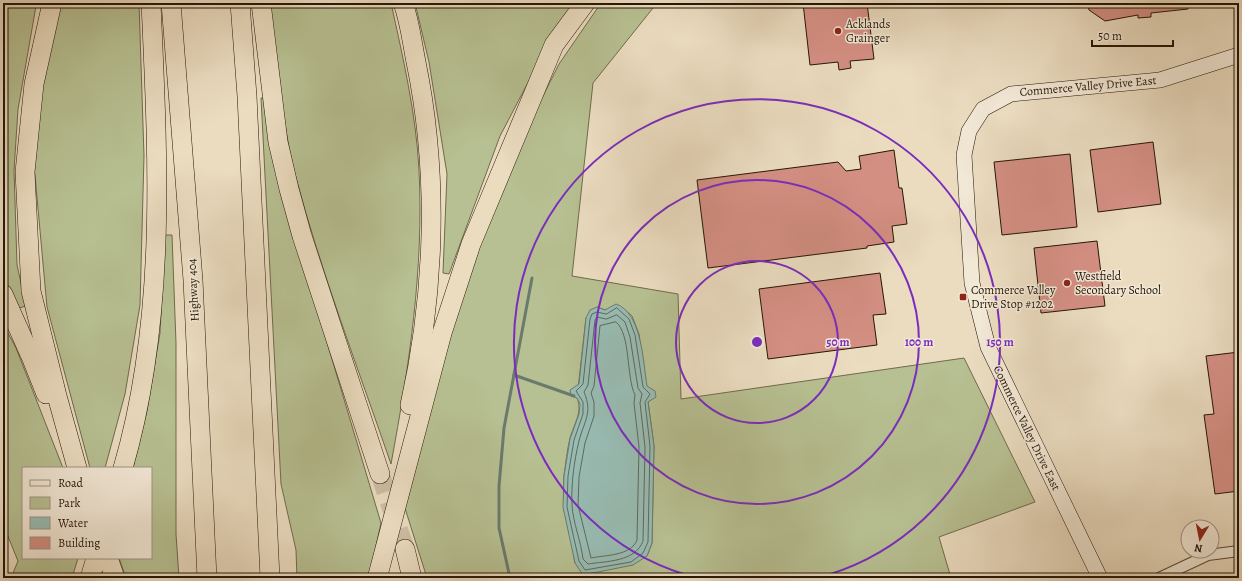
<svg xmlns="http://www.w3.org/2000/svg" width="1242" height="581" viewBox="0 0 1242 581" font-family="Alegreya,serif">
  <rect width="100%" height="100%" fill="#ebdcc0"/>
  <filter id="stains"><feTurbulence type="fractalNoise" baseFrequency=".005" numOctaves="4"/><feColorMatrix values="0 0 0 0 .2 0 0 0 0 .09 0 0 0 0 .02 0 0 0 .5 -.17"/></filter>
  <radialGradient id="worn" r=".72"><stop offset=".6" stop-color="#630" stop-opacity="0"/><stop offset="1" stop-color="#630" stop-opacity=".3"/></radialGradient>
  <g fill="#b7c092" stroke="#6e6b4c" fill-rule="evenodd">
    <path d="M3,3H34L36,6L18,109L14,170L17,265L26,306L19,308L3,275Z"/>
    <path d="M58,3H139L144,156L140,305L125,394L105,468H90L47,307L34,165L42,77Z"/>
    <path d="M270,3H391C403,58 416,113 419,170C424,269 409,367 391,464C358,368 321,272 295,174C281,118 277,60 270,3Z"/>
    <path d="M415,3H577L533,73L500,136L449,274L443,273L447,174L429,62Z"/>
    <path d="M601,3H657L593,83L572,276L678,294L681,399L964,358L1035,502L939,537L951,578H427L404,505L438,376L468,279L512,158L559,64ZM597,307L605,310L624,309L632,316L639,334L654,446L652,543L647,556L575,563C571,531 561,508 564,475C566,463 567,450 570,438C574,424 583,412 577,398L586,318Z"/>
    <path d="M261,98H268L311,289L381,523L369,578H297L296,550L281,484Z"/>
    <path d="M165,235H172L176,343V534L179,578H126L119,558H151V468H133L147,411L160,333Z"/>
    <path d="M3,324L16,348L63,468H23V558H78L72,578H11L18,561L3,524Z"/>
  </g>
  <path fill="#98bcb3" stroke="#6a7a6e" d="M616,304C642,313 643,362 647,386L655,391L656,397L648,402L654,446L652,543L647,556L633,565L583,575L575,563L563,507L564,476L570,439L579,414L580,404L577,398L571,396L570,390L579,384L586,318L590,310L597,307L605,310Z"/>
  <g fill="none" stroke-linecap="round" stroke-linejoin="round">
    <g stroke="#5e695d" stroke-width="1">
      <path d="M617,308L629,319L635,335L643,387L650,394L645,402L650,446L648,542L643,553L631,562L585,570L579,561L567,507L568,476L574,440L583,414V402L576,391L583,384L590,319L592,314L597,312L606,314Z"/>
      <path d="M617,315L625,322L630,337L638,388L642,394L640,403L645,447L643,541C635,562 607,561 588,564L583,559C581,541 573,523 572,505C571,485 574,461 579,441C584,421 593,413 584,392L588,385L595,320L597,317L606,319Z"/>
      <path d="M616,322C631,334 626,377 635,395L634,403L639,447L637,540C631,556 605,555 591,558L578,505L579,477L585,443L594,416V402L591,393L594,386L600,326Z"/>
    </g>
    <g stroke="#6a7a6e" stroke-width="3">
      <path d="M514,375L574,396"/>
      <path d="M510,578L499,528V486L504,428L532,278"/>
    </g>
  </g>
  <g fill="#d48f83" stroke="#241607">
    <path d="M803,3H867L874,59L850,61L851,68L839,70L838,62L810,65Z"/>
    <path d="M1088,3H1188V9L1151,13V17L1138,18V15L1105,21L1089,10Z"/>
    <path d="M1153,142L1161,204L1098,212L1090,150Z"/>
    <path d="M894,150L899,188H902L907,224L892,226L894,242L867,246V248L708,268L697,180L838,162L846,171L861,169L859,156Z"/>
    <path d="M1070,154L1077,227L1002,235L994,162Z"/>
    <path d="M1097,241L1105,306L1041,313L1034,248Z"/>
    <path d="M880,273L886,314L873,315L877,345L768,359L759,289Z"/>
    <path d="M1239,352V491L1215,494L1204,415L1214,414L1206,356Z"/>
  </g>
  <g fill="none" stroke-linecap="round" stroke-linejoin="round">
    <path stroke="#cdbea4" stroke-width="19" stroke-dasharray="19 10" stroke-linecap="butt" d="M380,474L405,549"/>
    <defs>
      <path id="street" d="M1159,578L1208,555L1239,551"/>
      <path id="secondary" d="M1100,578L988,347L972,283L964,155L969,131L983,109L1011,94L1160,80L1239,55"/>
      <g id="highway">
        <path d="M52,3L34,84L25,172L31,291L57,396L77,468"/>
        <path d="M171,3L193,280L207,578"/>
        <path d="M240,3L247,96L270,578"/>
        <path d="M261,3L278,142L289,189L302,236L380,474"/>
        <path d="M403,3C410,22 412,42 416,62C439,174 435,294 410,405"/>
        <path d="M3,294L32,359L46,394"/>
        <path d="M123,468C167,317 158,158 151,3"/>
        <path d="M405,549L412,578"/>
        <path d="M108,558L115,578"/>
        <path d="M378,575L442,333L471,244L554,45L585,3"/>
        <path d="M90,578L96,558"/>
      </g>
    </defs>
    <use href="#street" stroke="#564835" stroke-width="12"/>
    <use href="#secondary" stroke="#241607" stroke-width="16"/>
    <use href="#highway" stroke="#241607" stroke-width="20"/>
    <use href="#street" stroke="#f2e8d6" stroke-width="10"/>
    <use href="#secondary" stroke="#f2e8d6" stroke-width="15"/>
    <use href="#highway" stroke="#ebdcc0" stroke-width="19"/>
  </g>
  <g fill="none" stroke="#7b2cbf" stroke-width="2">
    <circle cx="757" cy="342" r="81"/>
    <circle cx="757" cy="342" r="162"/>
    <path d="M698 578A243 243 0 1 1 816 578"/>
  </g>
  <g fill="#8f2418" stroke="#f2e8d6" stroke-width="1.5">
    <circle cx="838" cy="31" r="4"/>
    <circle cx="1067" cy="283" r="4"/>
    <rect x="959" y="293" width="8" height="8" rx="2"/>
  </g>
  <g text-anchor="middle" stroke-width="3" stroke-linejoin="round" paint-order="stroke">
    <g font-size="12" fill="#241607" stroke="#f2e8d6" text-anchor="start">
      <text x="846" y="28">Acklands<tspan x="846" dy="14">Grainger</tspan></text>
      <text x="1075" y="280">Westfield<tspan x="1075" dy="14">Secondary School</tspan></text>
      <text x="971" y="294">Commerce Valley<tspan x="971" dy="14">Drive Stop #1202</tspan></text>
    </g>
    <g font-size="12" fill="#241607" stroke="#f2e8d6">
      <text transform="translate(1088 86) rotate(-5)" y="4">Commerce Valley Drive East</text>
      <text transform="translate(193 290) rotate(-93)" y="4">Highway 404</text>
      <text transform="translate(1027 428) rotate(64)" y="4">Commerce Valley Drive East</text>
    </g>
  </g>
  <circle cx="757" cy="342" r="6" fill="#7b2cbf" stroke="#f2e8d6" stroke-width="2"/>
  <g font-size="12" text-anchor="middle" font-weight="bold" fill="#7b2cbf" stroke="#f2e8d6" stroke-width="3" stroke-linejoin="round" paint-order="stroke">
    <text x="838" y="346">50 m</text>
    <text x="919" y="346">100 m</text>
    <text x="1000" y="346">150 m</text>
  </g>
  <rect width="1242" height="581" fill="none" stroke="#ebdcc0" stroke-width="16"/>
  <rect x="4" y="4" width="1234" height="573" fill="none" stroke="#241607" stroke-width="2"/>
  <rect x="8" y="8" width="1226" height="565" fill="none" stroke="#241607"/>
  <rect x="22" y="467" width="130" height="92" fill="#f2e8d6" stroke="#a09483"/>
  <rect x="30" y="480" width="20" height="6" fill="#f2e8d6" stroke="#a09483"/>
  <text x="58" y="487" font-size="12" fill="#241607">Road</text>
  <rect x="30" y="497" width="20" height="12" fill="#b7c092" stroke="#a09483"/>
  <text x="58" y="507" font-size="12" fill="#241607">Park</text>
  <rect x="30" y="517" width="20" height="12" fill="#98bcb3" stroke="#a09483"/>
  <text x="58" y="527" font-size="12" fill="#241607">Water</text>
  <rect x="30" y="537" width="20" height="12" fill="#d48f83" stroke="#a09483"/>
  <text x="58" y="547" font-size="12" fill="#241607">Building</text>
  <g transform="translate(1200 539) rotate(190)"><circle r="19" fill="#f2e8d6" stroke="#a09483"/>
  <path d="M0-3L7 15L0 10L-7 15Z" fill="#8f2418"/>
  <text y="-6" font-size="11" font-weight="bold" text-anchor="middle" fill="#241607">N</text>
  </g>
  <path d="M1092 40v6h81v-6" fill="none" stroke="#241607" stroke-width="2"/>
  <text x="1098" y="40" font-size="12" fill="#241607" stroke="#f2e8d6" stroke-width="3" paint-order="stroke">50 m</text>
  <rect width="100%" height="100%" filter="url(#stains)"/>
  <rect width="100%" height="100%" fill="url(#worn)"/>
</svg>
